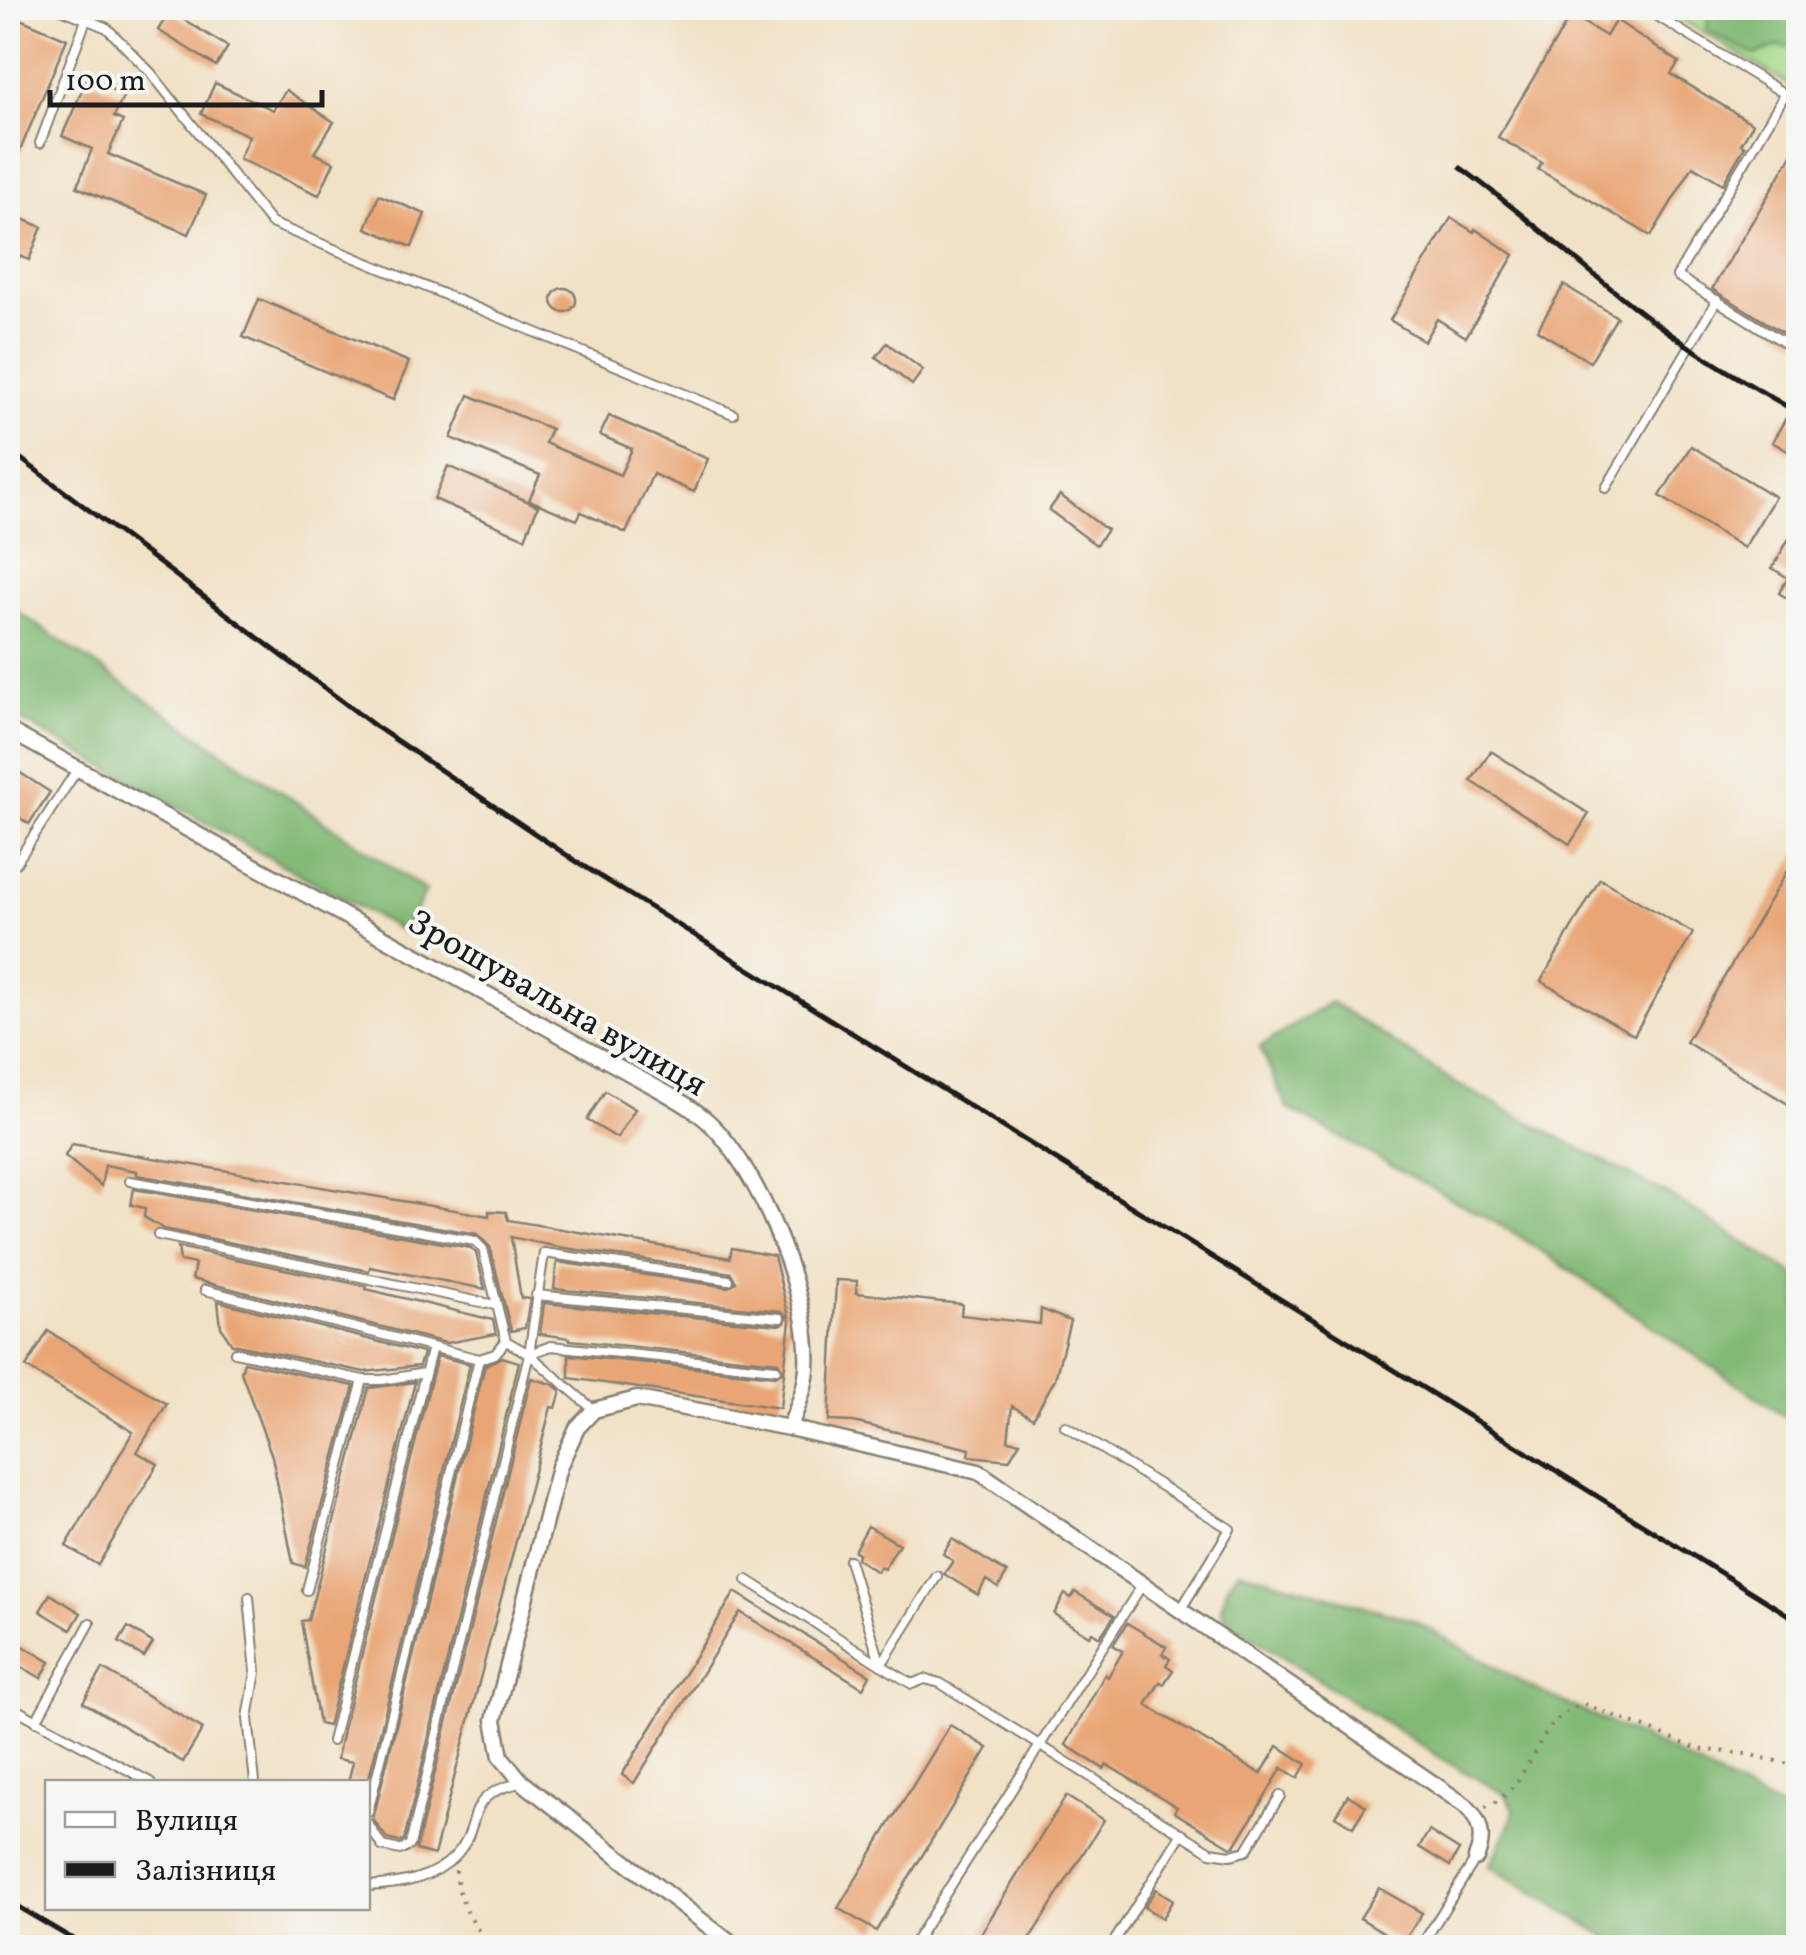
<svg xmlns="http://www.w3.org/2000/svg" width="1806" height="1955" viewBox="0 0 1806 1955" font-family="Vollkorn,serif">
  <rect width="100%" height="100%" fill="#f6f6f2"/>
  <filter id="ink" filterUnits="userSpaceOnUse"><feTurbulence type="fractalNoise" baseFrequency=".01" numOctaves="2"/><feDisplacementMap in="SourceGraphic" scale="20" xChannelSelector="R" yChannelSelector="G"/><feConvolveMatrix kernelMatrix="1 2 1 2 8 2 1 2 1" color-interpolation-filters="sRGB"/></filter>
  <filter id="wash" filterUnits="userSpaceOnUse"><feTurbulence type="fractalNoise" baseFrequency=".0048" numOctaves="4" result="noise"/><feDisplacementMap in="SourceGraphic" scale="40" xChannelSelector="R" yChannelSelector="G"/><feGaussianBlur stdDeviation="2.25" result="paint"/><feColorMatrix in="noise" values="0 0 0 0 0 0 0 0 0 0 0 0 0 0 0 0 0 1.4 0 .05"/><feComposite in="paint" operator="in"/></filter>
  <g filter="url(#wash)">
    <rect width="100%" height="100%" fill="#f1e1c5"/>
    <path fill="#a3d989" stroke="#607a52" stroke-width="2.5" d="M1663,8H1798V90Z"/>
    <g fill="#82b975" stroke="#4f6a48" stroke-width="2.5">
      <path d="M1710,8H1798V48L1779,46L1755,55L1706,30Z"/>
      <path d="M8,605L426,891L404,932L8,713Z"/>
      <path d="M1331,1002L1455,1083L1669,1195L1798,1277V1425L1516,1234L1287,1108L1260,1047Z"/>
      <path d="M1239,1570L1413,1620L1534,1689L1666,1749L1798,1819V1947H1624L1489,1866L1511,1823L1514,1808L1506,1795L1447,1762L1229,1622L1221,1609L1228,1585Z"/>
    </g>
    <g id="blocks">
      <g fill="#e9a575">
        <path d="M170,11L228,47L216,66L158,30Z"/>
        <path d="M1571,15L1606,36L1616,20L1679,62L1671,74L1753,124L1741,144L1745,146L1723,184L1693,166L1651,236L1538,169L1542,163L1498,137Z"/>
        <path d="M20,19L67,39L8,179V50Z"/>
        <path d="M87,79L124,95L114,117L123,121L108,154L206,195L189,234L77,187L92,149L62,136Z"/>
        <path d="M215,83L273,110L286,90L334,122L314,153L334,162L319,195L239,159L249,136L201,114Z"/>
        <path d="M1798,145V342L1712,289Z"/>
        <path d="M379,195L425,214L412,247L366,228Z"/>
        <path d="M8,213L42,227L29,260L8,251Z"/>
        <path d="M1451,218L1474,232L1475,229L1514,255L1466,337L1437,319L1424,341L1390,320Z"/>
        <path d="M1564,285L1617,317L1590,362L1537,330Z"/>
        <circle cx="564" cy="300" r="12"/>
        <path d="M259,299L409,362L393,400L243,337Z"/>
        <path d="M887,343L923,370L912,385L876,357Z"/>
        <path d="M469,395L551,429L545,443L620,475L632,449L600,435L609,416L708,459L694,492L653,474L626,533L581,512L577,520L529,500L540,475L451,438Z"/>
        <path d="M1786,418L1798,425V445L1793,454L1772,442Z"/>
        <path d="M1691,446L1775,497L1744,548L1660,496Z"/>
        <path d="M448,466L538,506L525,538L434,499Z"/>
        <path d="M1060,495L1107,530L1096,545L1049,510Z"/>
        <path d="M1798,523V605L1779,593L1788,578L1772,568Z"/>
        <path d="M1491,751L1589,814L1570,844L1471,781Z"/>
        <path d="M8,765L50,792L29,824L8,810Z"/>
        <path d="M1798,852V1110L1686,1042Z"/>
        <path d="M1600,879L1693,933L1634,1035L1541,981Z"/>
        <path d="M605,1091L635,1109L617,1138L587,1120Z"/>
        <path d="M72,1144L489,1216V1211L506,1212L508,1220L730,1258L732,1248L774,1256L790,1321L780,1408L569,1378V1355L775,1376L783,1371L778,1362L570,1340V1338L540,1334L544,1303L779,1325L785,1323L787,1316L781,1311L554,1289L557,1262L728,1287L736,1282L731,1273L558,1247L511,1237L521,1298L530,1299L525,1328L511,1331L490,1247L477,1234L137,1175V1171L105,1165L101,1186L65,1156Z"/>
        <path d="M134,1189L471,1248L476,1253L485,1289L370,1267L369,1271L164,1229L144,1217L145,1208L131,1205Z"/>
        <path d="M178,1247L366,1286V1289L493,1320L496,1334L446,1343L192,1279L195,1264L180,1261Z"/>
        <path d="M836,1280L857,1281L856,1293L962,1304L961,1315L1040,1324L1041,1309L1070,1321L1055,1379L1033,1418L1012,1406L1008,1440L1020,1442L1009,1460L969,1456L970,1449L853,1422L829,1421Z"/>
        <path d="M218,1301L423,1353L419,1366L364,1372L232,1344L221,1327Z"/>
        <path d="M48,1331L167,1404L137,1452L158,1464L98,1565L66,1546L133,1432L26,1367Z"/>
        <path d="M437,1356L470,1364L368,1782H348L353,1762L337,1759L343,1729Z"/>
        <path d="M502,1357L519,1362L404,1840L399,1842L387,1839L373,1819L485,1365Z"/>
        <path d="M244,1362L354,1386L305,1567L293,1563L272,1456L241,1372Z"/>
        <path d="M531,1378L552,1384L561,1391L556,1408L551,1407L434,1855L416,1850Z"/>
        <path d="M415,1382L328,1726L319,1724L301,1621L308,1620L369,1388Z"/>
        <path d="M868,1526L899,1544L884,1569L880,1567L877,1572L857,1559L858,1553L854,1551Z"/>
        <path d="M952,1539L1007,1573L998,1588L986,1580L978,1595L944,1574L953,1561L943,1554Z"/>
        <path d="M735,1592L870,1675L863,1688L740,1612L634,1783L622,1775Z"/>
        <path d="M1075,1592L1114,1616L1100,1637L1092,1632L1089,1636L1054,1614L1065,1594L1071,1598Z"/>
        <path d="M50,1594L81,1613L71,1630L40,1611Z"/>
        <path d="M1127,1623L1167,1647L1163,1654L1170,1659L1166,1665L1173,1670L1164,1684L1160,1682L1146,1705L1261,1774L1278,1746L1306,1764L1298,1778L1282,1768L1235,1846L1231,1847L1174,1812L1177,1807L1107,1765L1104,1769L1066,1745L1105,1674L1108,1677L1123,1651L1113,1645Z"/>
        <path d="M128,1627L153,1643L144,1657L119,1642Z"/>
        <path d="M20,1644L50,1662L41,1678L10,1660Z"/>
        <path d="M103,1669L203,1729L183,1762L83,1702Z"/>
        <path d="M950,1725L988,1748L876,1931L838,1908Z"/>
        <path d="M1348,1795L1366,1806L1353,1827L1335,1816Z"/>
        <path d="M1066,1796L1104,1820L1024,1948H972Z"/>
        <path d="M1429,1831L1459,1850L1450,1866L1419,1847Z"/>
        <path d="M1379,1888L1422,1913L1403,1944L1360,1918Z"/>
        <path d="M1156,1889L1173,1900L1162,1918L1144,1907Z"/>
      </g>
    </g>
  </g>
  <g filter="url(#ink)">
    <use href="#blocks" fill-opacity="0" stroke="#867e70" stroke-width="2.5"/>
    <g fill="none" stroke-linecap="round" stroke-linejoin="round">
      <defs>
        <g id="service">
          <path d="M59,8L107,28L151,73L271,223L733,414"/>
          <path d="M1644,8L1798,102"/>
          <path d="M1785,94L1677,276L1798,351"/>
          <path d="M40,143L86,20"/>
          <path d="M1606,488L1717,300"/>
          <path d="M8,858L16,863L77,770"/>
          <path d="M130,1181L475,1241L483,1249L506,1341L529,1354L594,1410"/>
          <path d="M158,1235L495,1305"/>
          <path d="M205,1290L479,1359L495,1354L506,1341"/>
          <path d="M536,1295L780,1318"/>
          <path d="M235,1352L363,1380H382L425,1373"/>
          <path d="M529,1354L544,1253L729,1280"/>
          <path d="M1065,1426L1230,1529L1181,1609"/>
          <path d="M937,1576L881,1665L912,1684L925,1679L940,1683L1211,1852L1231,1855L1246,1851L1280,1796"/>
          <path d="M747,1580L881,1665L849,1560"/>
          <path d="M307,1590L363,1380"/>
          <path d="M249,1597L256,1672L248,1718L255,1782"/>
          <path d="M8,1705L150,1782"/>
          <path d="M36,1721L90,1623"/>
          <path d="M332,1741L432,1347"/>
          <path d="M368,1812L479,1359"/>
          <path d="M368,1824L382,1846L400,1850L410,1845L529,1354L551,1346L776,1369"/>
          <path d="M368,1886C399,1884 433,1880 456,1855C485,1823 460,1796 520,1783"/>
          <path d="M911,1948L1142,1585"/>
          <path d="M1110,1948L1182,1833"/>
          <path d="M1420,1948L1476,1858"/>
        </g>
        <g id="minor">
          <path d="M8,730L624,1070C650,1085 681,1099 704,1118C758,1163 817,1307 806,1377C803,1395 796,1412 789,1428"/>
          <path d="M737,1948L522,1782L501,1757L494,1720L559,1467L577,1428L594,1410L637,1399L789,1428L979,1472L1466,1806C1481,1822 1485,1837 1476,1858"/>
        </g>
      </defs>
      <use href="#service" stroke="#867e70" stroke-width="12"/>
      <use href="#minor" stroke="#867e70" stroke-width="19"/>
      <g stroke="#867e70" stroke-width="4" stroke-dasharray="2.5 8" stroke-linecap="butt">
        <path d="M1485,1807C1534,1789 1533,1717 1584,1704L1698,1749L1746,1754L1798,1766"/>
        <path d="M456,1870C457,1900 473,1927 494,1948"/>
      </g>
      <use href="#service" stroke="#fff" stroke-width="8"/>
      <use href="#minor" stroke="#fff" stroke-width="14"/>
      <g stroke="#1c1c1c" stroke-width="5">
        <path d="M1461,168C1528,216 1588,273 1654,322C1700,356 1749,384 1798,413"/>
        <path d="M8,449L375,726L577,862L1798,1621"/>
        <path d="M8,1901L88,1948"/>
        <path d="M8,1944L14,1948"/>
      </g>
    </g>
  </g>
  <g text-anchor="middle" stroke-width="8" stroke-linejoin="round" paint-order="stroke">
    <g font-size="35" fill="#1c1c1c" stroke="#f6f6f2">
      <text transform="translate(558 1002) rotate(30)" y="12">Зрошувальна вулиця</text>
    </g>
  </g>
  <rect width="1806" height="1955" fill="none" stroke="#f6f6f2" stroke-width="40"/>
  <rect x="45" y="1780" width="325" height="130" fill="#f6f6f2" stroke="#9f9f9c" stroke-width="2.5"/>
  <rect x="65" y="1812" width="50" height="15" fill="#ffffff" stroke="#9f9f9c" stroke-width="2.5"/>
  <text x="135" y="1830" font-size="30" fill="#1c1c1c">Вулиця</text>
  <rect x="65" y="1862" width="50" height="15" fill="#1c1c1c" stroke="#9f9f9c" stroke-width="2.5"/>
  <text x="135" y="1880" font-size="30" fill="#1c1c1c">Залізниця</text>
  <path d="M50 90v15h272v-15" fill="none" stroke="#1c1c1c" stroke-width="5"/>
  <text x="65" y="90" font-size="30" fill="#1c1c1c" stroke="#f6f6f2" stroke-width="8" paint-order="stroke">100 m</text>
</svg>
